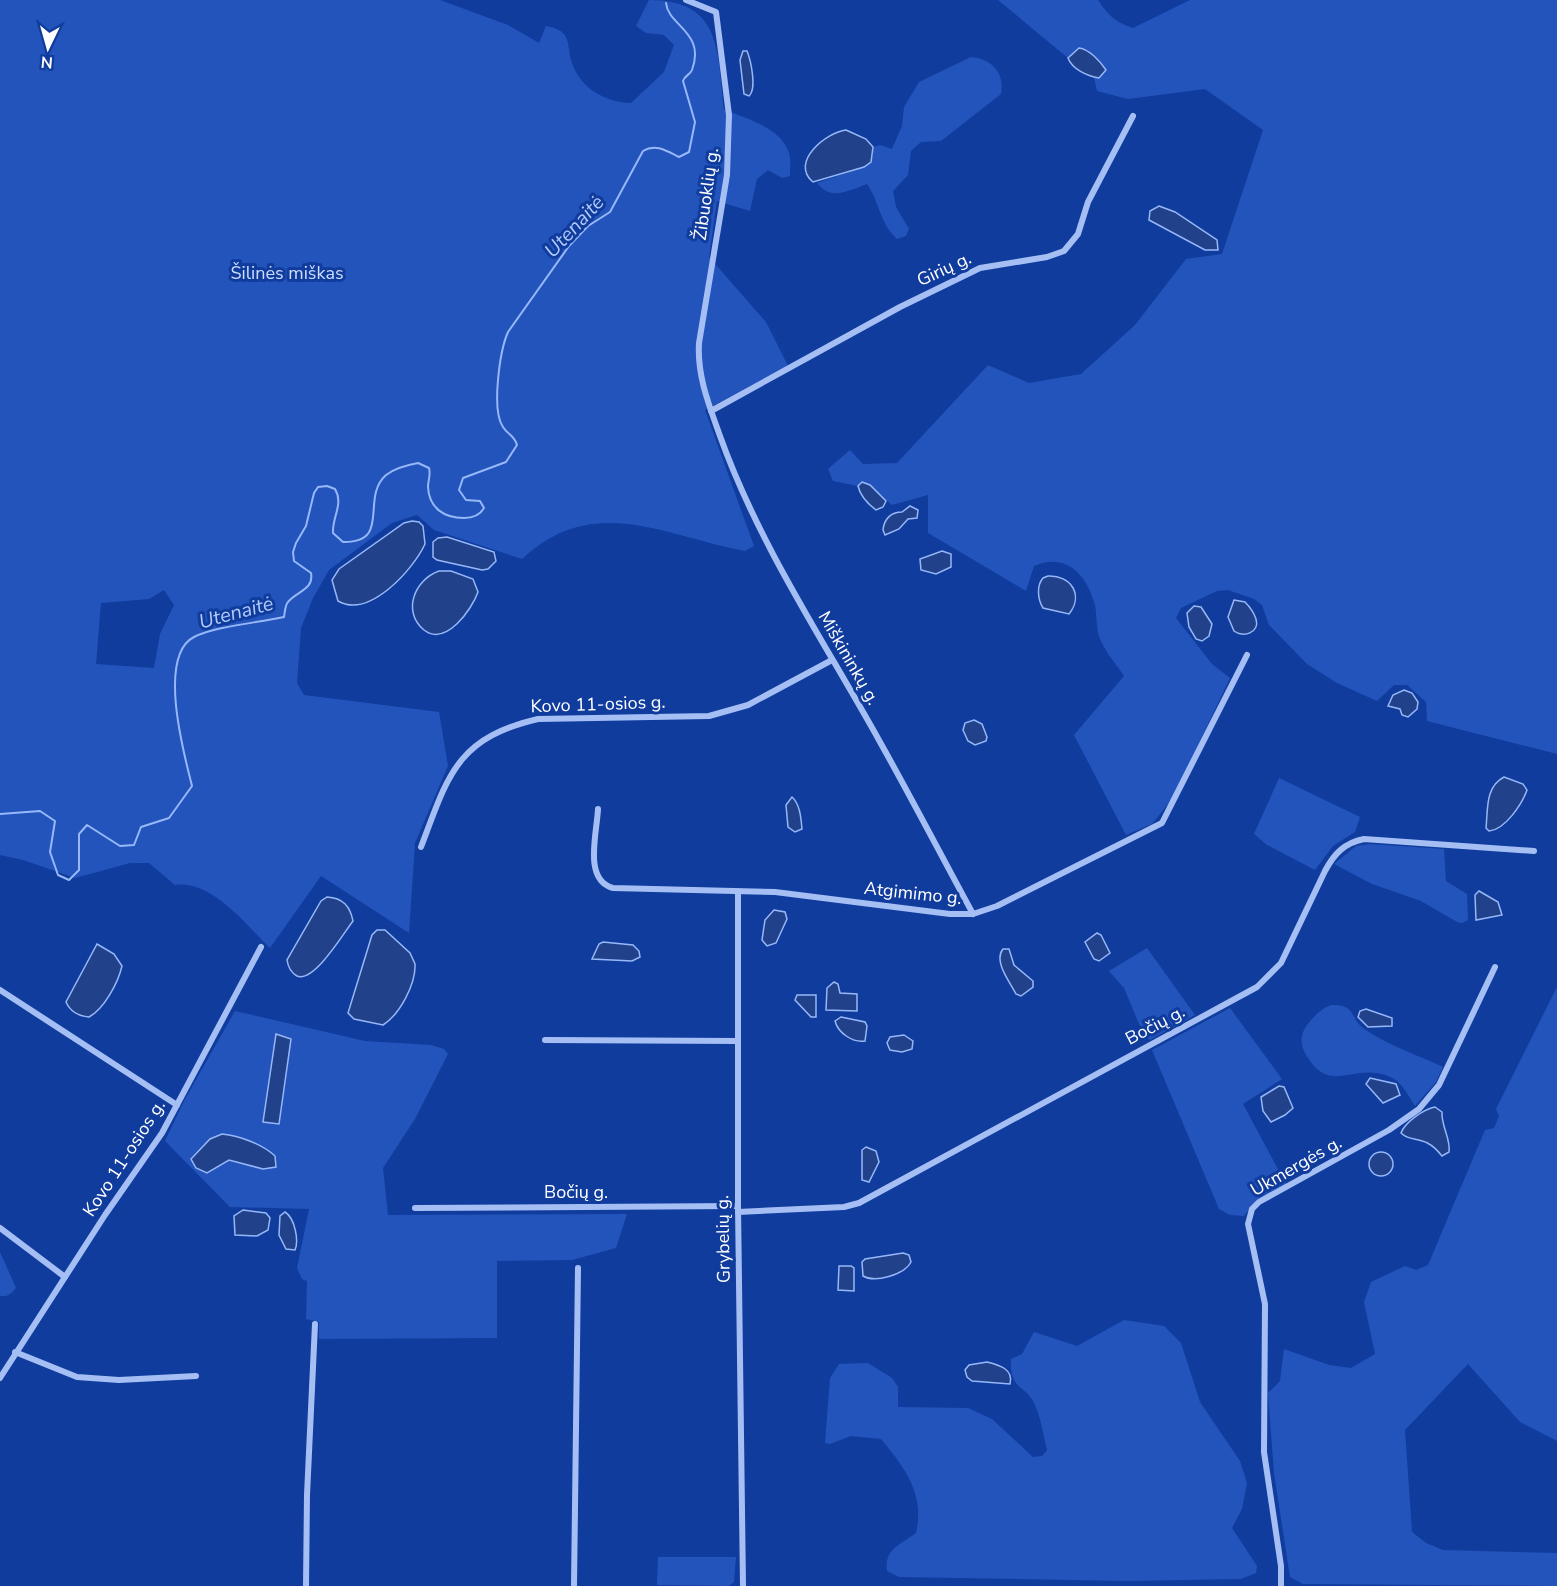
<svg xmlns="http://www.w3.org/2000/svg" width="1557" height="1586" viewBox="0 0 1557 1586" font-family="'Nunito Sans',sans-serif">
  <rect width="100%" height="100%" fill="#103c9d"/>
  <g fill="#2354bc" fill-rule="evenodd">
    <path d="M0,0H440L508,25L539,43L546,26C552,27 559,29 563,33C570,40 568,51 571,60C579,87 603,102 631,103L664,72L674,45L664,35L646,33L636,26L649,0C723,0 717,53 724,109C746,119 781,127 789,153C791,159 790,169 790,176L782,178L768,170L757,179L750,211L717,201L709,257L766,322L788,366L705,410L754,546L745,551C665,536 593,492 522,559L434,530L417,515L392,523L329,570L313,598L301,628L297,683L304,695L439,712L448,766L415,843L409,933L321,876L270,948C245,924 212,880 175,885L149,863H130L75,878L23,860L0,855ZM164,590L174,605L160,634L154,668L96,664L101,603L149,599Z"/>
    <path d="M998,0H1098C1108,15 1115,22 1133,28L1190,0H1557V754L1427,721L1426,702L1407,685H1394L1377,701L1337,683L1307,664L1269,625L1262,605L1254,599L1228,590L1217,591L1181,608L1176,618L1212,664L1230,678L1173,798L1152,824L1126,835L1074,735L1124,676C1116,664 1103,649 1099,636C1095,624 1098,610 1093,599C1084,571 1063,553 1034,566L1026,591L928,533V495L892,505L866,483L858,486L833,481L828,469L850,450L863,464L897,463L988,365L1029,383L1081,374L1135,325L1186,259L1222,254L1263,130L1205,89L1128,99L1097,91L1094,78H1099L1103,65L1088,50L1079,48L1068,58Z"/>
    <path d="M971,57C992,59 1005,73 1001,94L941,141L921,142L911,151L908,175L893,191L896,207L909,229L906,236L897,239C880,224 880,203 867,184C848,191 831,201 817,183L864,167L873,156V147L880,145L892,149L902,126L904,107L919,82Z"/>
    <path d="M1279,778L1360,817L1355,832L1333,846L1315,870L1267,845L1254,834Z"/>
    <path d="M1370,844L1444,849L1446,881L1467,894L1468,920L1462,923L1457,922L1421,901L1372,884L1334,864L1356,846Z"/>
    <path d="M1147,948L1195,1015L1150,1040L1144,1036L1124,988L1109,971Z"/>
    <path d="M1557,987V1441L1520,1422L1468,1364L1405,1430L1412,1532L1426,1543L1443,1550L1557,1553V1586L1303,1584L1290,1577L1274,1473L1268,1393L1280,1381L1284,1349L1329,1365L1351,1368L1375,1354L1364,1302L1371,1282L1405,1266L1416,1270L1428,1265L1485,1130L1494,1128L1499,1116L1496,1109Z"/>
    <path d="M1331,1005C1359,1005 1348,1019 1366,1030C1389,1046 1418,1055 1443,1067L1436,1082L1415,1106C1407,1094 1402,1081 1388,1076C1350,1062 1329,1098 1304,1051C1300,1042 1301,1033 1307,1025C1313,1017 1322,1008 1331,1005Z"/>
    <path d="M1230,1008L1282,1079L1243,1104L1286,1184L1256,1201L1244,1216L1230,1215L1219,1209L1152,1050Z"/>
    <path d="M235,1011L365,1041L431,1045L444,1049L448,1054L415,1119L383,1168L388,1215L627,1214L616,1248L572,1260L497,1261V1338L319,1339V1322L306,1319L307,1281L302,1279L297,1268L309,1209L230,1207L165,1141L185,1099Z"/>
    <path d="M0,1252L16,1288C11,1294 8,1297 0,1296Z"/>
    <path d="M1124,1320L1164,1326L1181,1343L1200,1402L1240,1461L1247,1483L1242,1509L1232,1528L1257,1566L1256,1573L1241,1579L1127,1581L899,1577L887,1571C884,1549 900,1545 916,1533C925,1494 905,1468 881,1439L851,1436L830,1444L825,1443L830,1378L839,1364L868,1363L892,1378L898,1387V1407L968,1408L992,1419L1033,1457L1042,1456L1047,1450C1043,1435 1041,1417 1034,1403C1025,1384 1009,1390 1011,1359L1022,1354L1034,1332L1077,1346Z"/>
    <path d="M658,1557H736L734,1582L729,1586L657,1585Z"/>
  </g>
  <g fill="#21418b" stroke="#97b8f8" stroke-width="1.5">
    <path d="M1079,48C1089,49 1100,61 1106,70L1099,78C1087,76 1072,69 1068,58Z"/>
    <path d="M743,51H747C751,61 757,89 749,96L744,94L740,60Z"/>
    <path d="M846,130L866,139L873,147L871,162L864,167L813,182C789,162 827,132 846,130Z"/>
    <path d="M1159,206L1175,212L1217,240L1218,250H1205L1149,220L1150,211Z"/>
    <path d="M862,482L870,485L886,501L883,507L876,510C868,504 860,495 858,486Z"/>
    <path d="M910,506L918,510L917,518L908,519L899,529L885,535L883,530C884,519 891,512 902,512Z"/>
    <path d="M412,521L419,522L423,526L425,544C413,570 369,619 338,601L332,580L339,569L404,523Z"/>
    <path d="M447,537L494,552L496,561L488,569L482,570L437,560L433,557V542L438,538Z"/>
    <path d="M942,551L951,554V567L936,574L921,570L920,559Z"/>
    <path d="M439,571H451L473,579L478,592C472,609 446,647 424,630C402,612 414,580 439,571Z"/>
    <path d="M1048,576C1071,575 1084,595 1069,614L1043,608C1038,600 1036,586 1043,578Z"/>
    <path d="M1234,600L1245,602C1249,606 1254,613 1256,619C1260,633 1243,638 1234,631L1228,617Z"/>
    <path d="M1194,606L1201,607L1212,624L1209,636L1202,641L1196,639L1189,627L1187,613Z"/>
    <path d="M1404,690L1412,693L1418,702L1417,709L1408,717L1402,715L1400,709L1388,706L1393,695Z"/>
    <path d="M974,720L982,724L987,737L986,741L975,745L968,741L963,730L965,723Z"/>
    <path d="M1504,777L1523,784L1527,790C1522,804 1505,830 1489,831L1486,828C1488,809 1485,787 1504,777Z"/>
    <path d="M792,797C800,804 801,818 802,829L795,832L788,827L786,805Z"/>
    <path d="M1479,891L1498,902L1502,915L1476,920L1475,895Z"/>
    <path d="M327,897C343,898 350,906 353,921C343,934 314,983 297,976C290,972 288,967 287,960L321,901Z"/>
    <path d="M774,910L785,912L787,919L776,943L767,946L762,940L765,920Z"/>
    <path d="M377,930H385L410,953L415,964C416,984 400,1014 383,1025L354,1019L348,1013L372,935Z"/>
    <path d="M1097,933L1101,935L1110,953L1099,961L1094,959L1085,942Z"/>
    <path d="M603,942L633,945L639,951L640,957L632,961L592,959L599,944Z"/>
    <path d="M97,944L114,954L122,966C118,983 104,1009 89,1017C78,1016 70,1011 66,1002Z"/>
    <path d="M1003,949H1009L1014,965L1033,981V987L1021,996L1016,994C1010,982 993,961 1003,949Z"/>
    <path d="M834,982L838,984L840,993L857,994V1011L826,1010L827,988Z"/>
    <path d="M797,995H816V1017H811L795,1000Z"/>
    <path d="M1366,1009L1392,1018V1026L1368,1027L1358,1017L1360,1011Z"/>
    <path d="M841,1017L865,1022L867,1026L865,1041C853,1043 838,1033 835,1021Z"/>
    <path d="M276,1034L291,1039L279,1124L263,1122Z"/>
    <path d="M904,1035L913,1041L912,1049L902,1052L890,1050L887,1043L890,1037Z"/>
    <path d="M1370,1078L1396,1084L1400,1095L1383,1103L1366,1084Z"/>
    <path d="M1279,1086L1284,1087L1293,1108L1285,1115L1271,1122L1263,1111L1261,1097Z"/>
    <path d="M1435,1107L1442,1112C1441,1126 1451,1139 1449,1152L1442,1156C1424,1133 1412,1144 1401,1133C1405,1122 1424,1109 1435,1107Z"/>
    <path d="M222,1134C240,1136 262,1144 275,1156L276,1167L263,1169L229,1160L207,1173L196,1168L191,1159L210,1139Z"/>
    <path d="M866,1147L876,1151L879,1162L869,1182L862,1180V1150Z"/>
    <circle cx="1381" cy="1164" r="12"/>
    <path d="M243,1210L266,1213L270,1218L268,1230L257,1236L235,1235L234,1216Z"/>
    <path d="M285,1212C295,1218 299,1241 295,1250L286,1249L279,1235L280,1216Z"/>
    <path d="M903,1253L909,1255L911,1262C904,1275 875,1283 863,1276L862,1262L865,1259Z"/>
    <path d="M839,1266H851L854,1268V1291L838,1290Z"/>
    <path d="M987,1362C999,1365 1014,1369 1010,1384L972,1381L967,1377L965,1370L969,1365Z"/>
  </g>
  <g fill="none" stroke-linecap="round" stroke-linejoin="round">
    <path stroke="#97b8f8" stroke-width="2" d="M0,814L40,811L55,821L50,852L58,875L69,880L79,870V834L87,825L120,846L134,845L141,827L169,818L192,786C184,754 157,656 194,637C215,626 258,623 284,617C285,612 285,605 288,602C297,591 314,590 311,573L294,561L293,552L296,543L306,526L314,493L318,487L327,486L335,489C344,504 332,517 333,533L343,542C392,543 360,498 386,475C395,468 407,465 418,463L429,468C431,475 428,480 428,487C429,508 444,518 464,518C473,518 480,515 484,508L480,501L466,500L459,490L463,478L506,462L517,445C514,435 508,435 503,427C491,410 500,350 508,332L569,246L588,226L610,212L643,151C656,143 667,151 679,157L689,152L695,122L683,81C685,75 690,75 692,70C706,32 668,26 666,3"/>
    <g stroke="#a5bff5" stroke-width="6">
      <path d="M686,0L716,12L729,115L727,175L699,343C697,376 709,405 720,436C759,545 824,641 880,742C912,799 942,857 973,914"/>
      <path d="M711,411L900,307L980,268L1047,257L1064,251L1078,234L1088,202L1133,116"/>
      <path d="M598,809C597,833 583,880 613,888L775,892L950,914H973L997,906L1162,823L1247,655"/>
      <path d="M421,847C448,776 456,738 538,719L709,716L748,705L832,660"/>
      <path d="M738,892V1206L743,1586"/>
      <path d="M0,990L177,1105"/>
      <path d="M545,1040L736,1041"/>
      <path d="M415,1208L738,1206"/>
      <path d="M738,1212L844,1207L859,1203L1257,987L1281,963L1325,871C1334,854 1344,843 1364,839L1534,851"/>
      <path d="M0,1228L65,1277"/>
      <path d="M15,1352L77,1377L119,1380L196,1376"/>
      <path d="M0,1378L105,1215L162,1133L261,947"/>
      <path d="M306,1586L307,1495L315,1324"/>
      <path d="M574,1586L578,1268"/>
      <path d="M1281,1586V1566L1264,1452L1265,1304L1248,1224L1252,1209L1259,1202L1389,1130L1419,1109L1439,1085L1495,967"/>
    </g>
  </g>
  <g text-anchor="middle" stroke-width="6" stroke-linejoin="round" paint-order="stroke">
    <g font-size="18" fill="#fff" stroke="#103c9d">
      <text transform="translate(706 194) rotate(-82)" y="6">Žibuoklių g.</text>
      <text transform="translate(944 269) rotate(-25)" y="6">Girių g.</text>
      <text transform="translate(849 658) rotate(60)" y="6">Miškininkų g.</text>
      <text transform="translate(598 704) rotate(-2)" y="6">Kovo 11-osios g.</text>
      <text transform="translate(913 893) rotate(6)" y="6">Atgimimo g.</text>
      <text transform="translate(1155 1025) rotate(-28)" y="6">Bočių g.</text>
      <text transform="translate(124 1158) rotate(-57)" y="6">Kovo 11-osios g.</text>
      <text transform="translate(1296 1166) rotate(-30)" y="6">Ukmergės g.</text>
      <text x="576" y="1198">Bočių g.</text>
      <text transform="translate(723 1239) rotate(-91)" y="6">Grybelių g.</text>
    </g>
    <g font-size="18" fill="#cedefe" stroke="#103c9d">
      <text x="287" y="279">Šilinės miškas</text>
    </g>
    <g font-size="20" font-style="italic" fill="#b2cafb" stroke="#103c9d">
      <text transform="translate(574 226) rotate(-47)" y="7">Utenaitė</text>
      <text transform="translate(236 612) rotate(-15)" y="7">Utenaitė</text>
    </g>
  </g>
  <g transform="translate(48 48) rotate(185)" stroke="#103c9d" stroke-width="4.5" paint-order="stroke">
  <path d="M0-4.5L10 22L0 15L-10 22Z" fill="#ffffff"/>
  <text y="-9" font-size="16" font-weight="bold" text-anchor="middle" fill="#ffffff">N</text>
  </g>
</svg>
